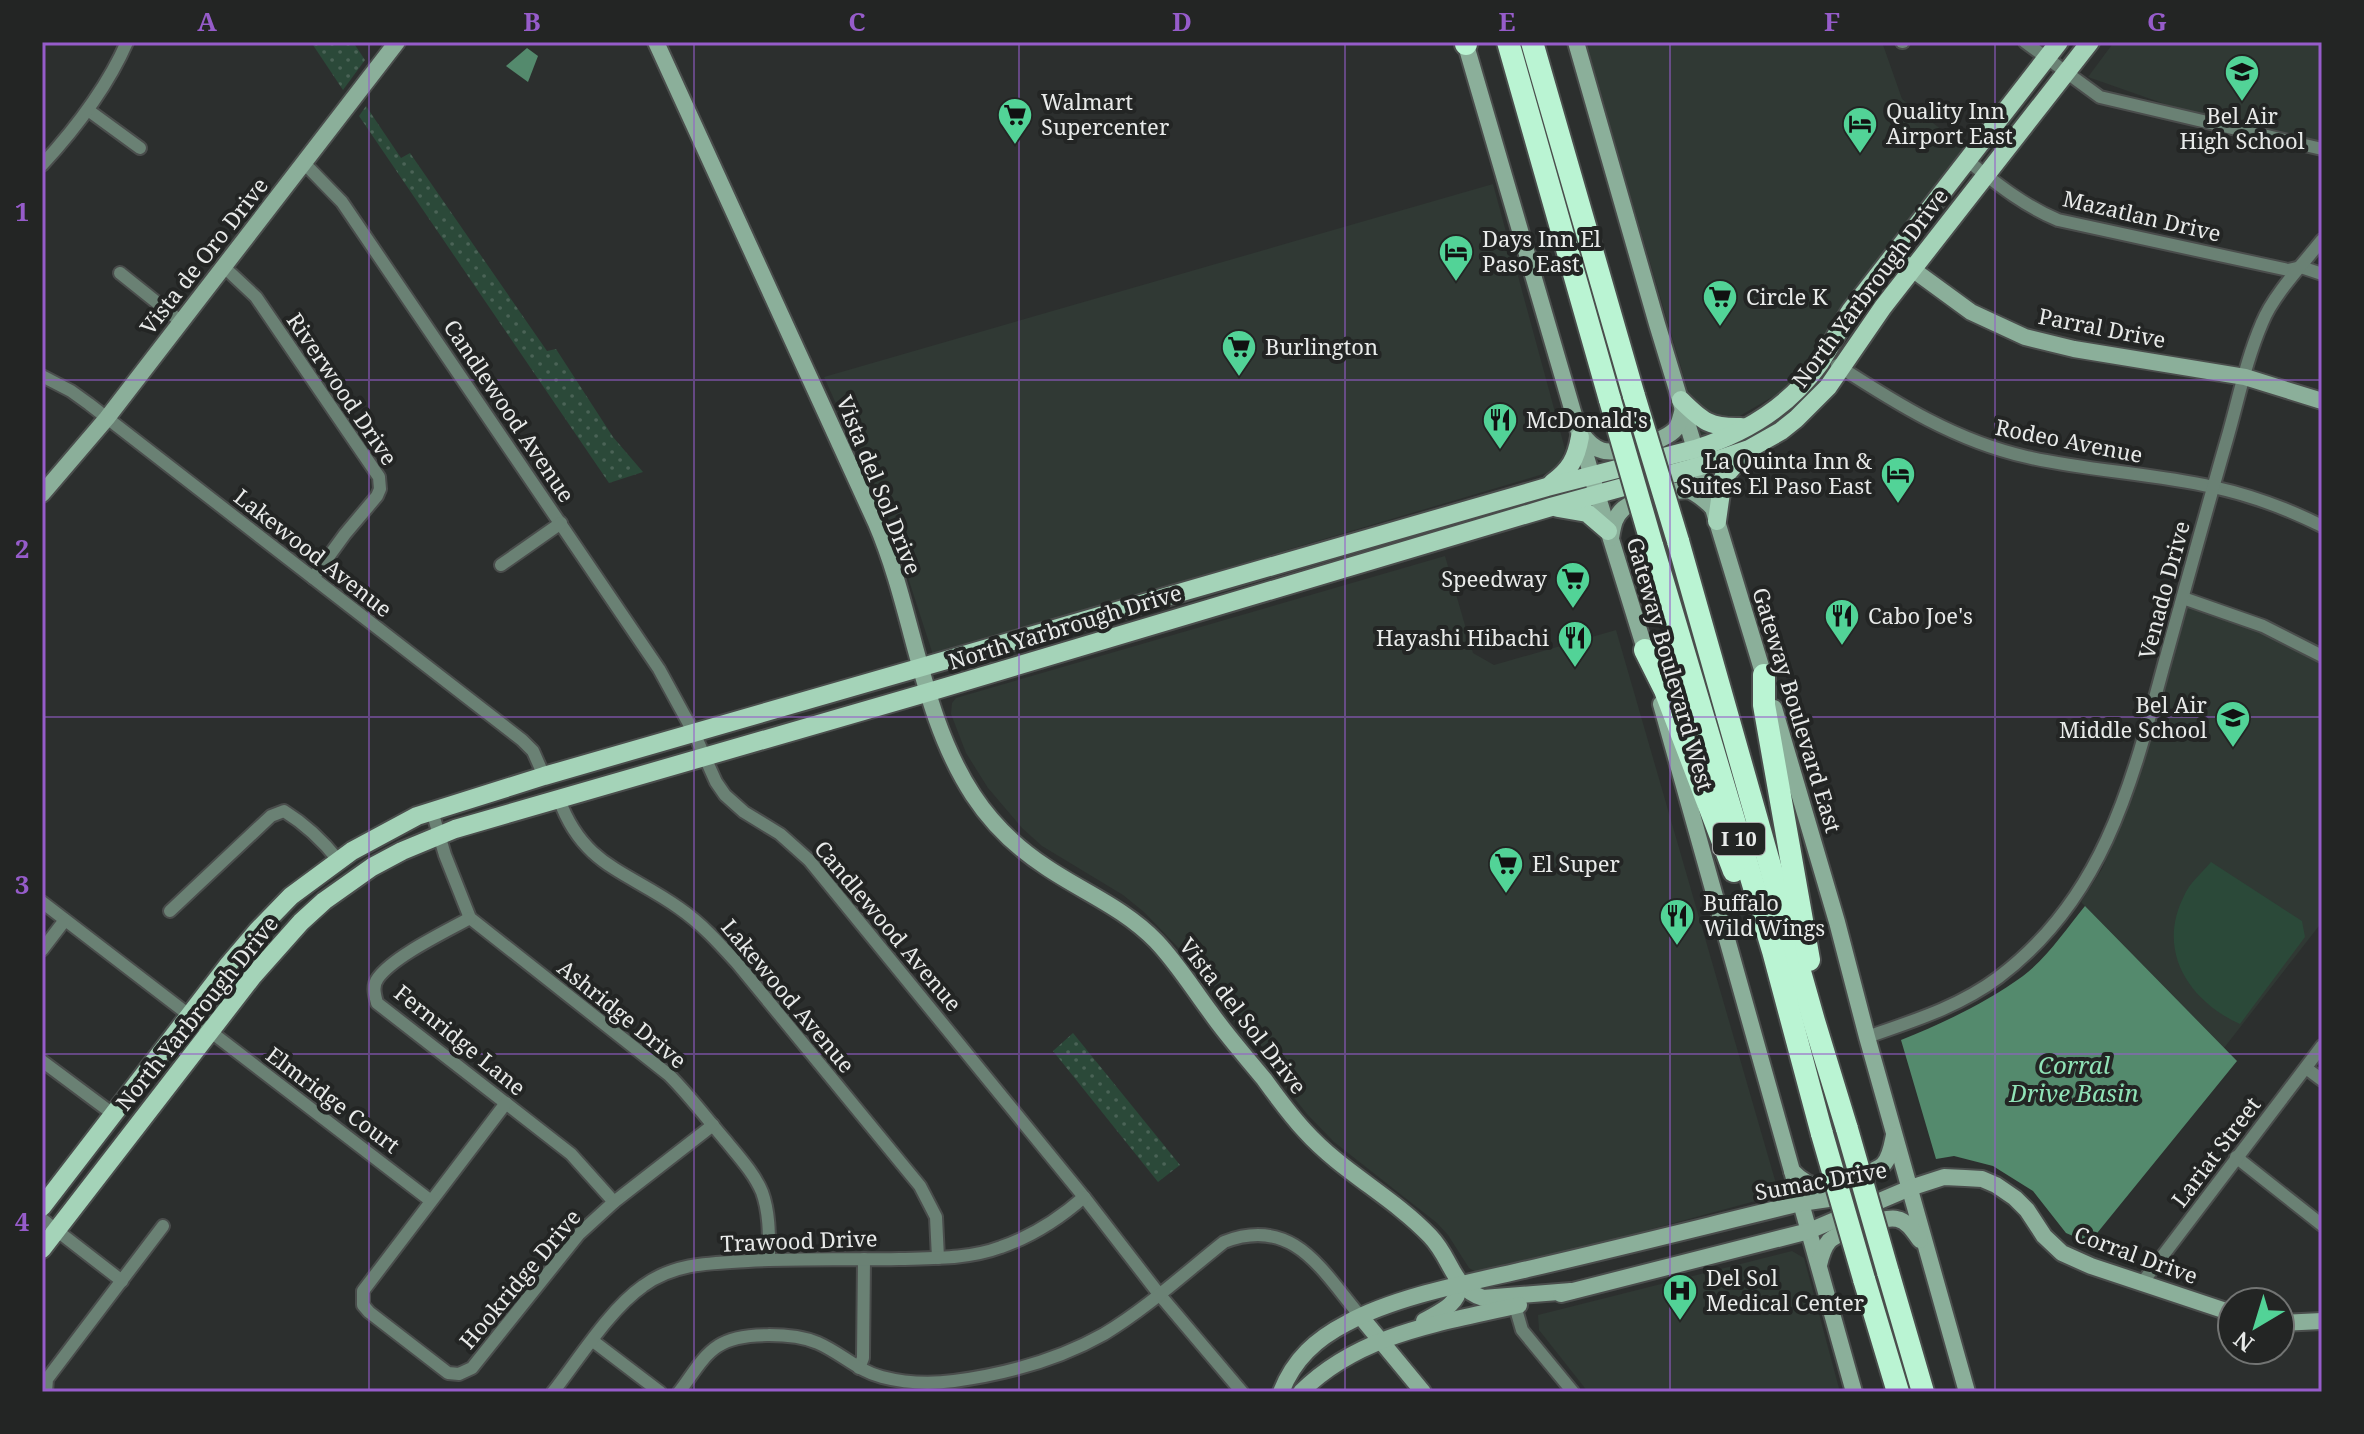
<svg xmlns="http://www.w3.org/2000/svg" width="2364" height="1434" viewBox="0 0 2364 1434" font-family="'Noto Serif',serif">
  <defs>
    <pattern id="grass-dots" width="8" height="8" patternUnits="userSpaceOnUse" patternTransform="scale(2)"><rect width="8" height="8" fill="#2b4939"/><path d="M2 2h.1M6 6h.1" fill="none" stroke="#4a6356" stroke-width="1.8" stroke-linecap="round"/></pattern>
  </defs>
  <rect width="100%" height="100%" fill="#2c2f2e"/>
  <g fill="#303934">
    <path d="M1585,42H1882L1902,99L1969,151L1806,368L1781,392L1702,438Z"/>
    <path d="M2114,42H2322V144L2236,129L2088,77Z"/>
    <path d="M1493,184L1565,449L1557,470L933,655L893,531L824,377Z"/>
    <path d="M1445,556L1473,653L1494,665L1616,630L1777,1187L1774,1196L1481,1275L1469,1268L1448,1235L1437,1223L1334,1142L1307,1114L1223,1008L1192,962L1144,912L1123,895L1042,846L1022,828L988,788L966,753L951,714L952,703L956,698Z"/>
    <path d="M2187,605L2259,631L2322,665V922L2224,1048L2081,902L2102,869L2118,832Z"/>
    <path d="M1792,1251L1804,1258L1840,1392H1588L1539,1330L1538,1315Z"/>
  </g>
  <g fill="url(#grass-dots)">
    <path d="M311,42H353L365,60L343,90Z"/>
    <path d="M366,106L401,158L410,153L547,351L556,349L613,437L643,472L609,483L359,116Z"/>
    <path d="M1073,1033L1180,1165L1158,1182L1053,1051Z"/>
  </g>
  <path fill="#2b4939" d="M2211,862L2302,921L2305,937L2240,1024C2189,1001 2156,951 2184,896C2190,882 2202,873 2211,862Z"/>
  <g fill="#548a6d">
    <path d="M527,48L538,56L528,82L506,66Z"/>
    <path d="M2085,906L2237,1061L2089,1243L2066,1233L2033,1191L1993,1166L1954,1156L1936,1159L1901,1040C1942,1024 1987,1002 2023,976C2047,958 2066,929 2085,906Z"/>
  </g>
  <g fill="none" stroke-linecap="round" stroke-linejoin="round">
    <defs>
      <g id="street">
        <path d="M1902,42H1903"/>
        <path d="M2025,42L2100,97L2322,149"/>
        <path d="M88,110L140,148"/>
        <path d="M1968,161C1996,183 2024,206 2058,220L2288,270L2301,267L2322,274"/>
        <path d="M304,163L342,202L659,669L694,733L716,782L725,795L744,812L780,834L809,860L1084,1197L1159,1294L1242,1392"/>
        <path d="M42,165C76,128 107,88 127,42"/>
        <path d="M223,266L256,297L379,477L380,489L377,496L345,534L313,578"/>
        <path d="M120,273L180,321"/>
        <path d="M1837,365C1897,404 1956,441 2027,457C2088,471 2152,473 2213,487C2250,495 2288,509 2322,526"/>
        <path d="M42,376L71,391L89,404L522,740L533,751L544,776"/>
        <path d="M501,565L561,523"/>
        <path d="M2183,598L2263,626L2322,656"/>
        <path d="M559,799C583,866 627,871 679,908C702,924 719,943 737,963L920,1186L936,1217L938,1258"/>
        <path d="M432,811L445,855L470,918L669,1075C690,1096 707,1119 726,1141C739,1157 754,1173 762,1192C770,1214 769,1238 769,1260"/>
        <path d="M42,902L431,1201"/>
        <path d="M170,911L271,816L284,811C305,824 323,841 338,860"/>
        <path d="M470,918C445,932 394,956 378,978C372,986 375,995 377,1003L571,1154L614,1202"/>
        <path d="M42,950L65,920"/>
        <path d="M1867,1037C1913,1021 1959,1007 1999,977C2102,899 2131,787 2163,668C2184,592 2205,515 2227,439C2238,401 2246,360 2262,323C2273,295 2303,264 2322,240"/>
        <path d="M42,1061L113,1114"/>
        <path d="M2306,1068L2322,1080"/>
        <path d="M506,1103L363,1291V1305L369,1312L448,1373L459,1374L472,1368L579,1234L614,1202L713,1125"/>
        <path d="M2236,1157L2322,1225"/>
        <path d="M42,1219L122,1281"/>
        <path d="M2142,1283L2322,1046"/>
        <path d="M1515,1306L1522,1330L1573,1392"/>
        <path d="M593,1341L660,1392"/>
        <path d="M859,1368L863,1358L864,1259"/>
        <path d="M46,1392L47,1379L163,1226"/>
        <path d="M553,1392C579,1359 609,1310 643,1286C674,1263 711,1263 748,1261C798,1258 849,1260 899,1259C934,1258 969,1259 1001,1247C1033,1236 1059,1219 1084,1197"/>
        <path d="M679,1392C691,1377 702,1356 718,1346C740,1331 794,1333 818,1343C841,1353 858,1371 882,1377C905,1383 931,1384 954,1381C1006,1374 1058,1360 1104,1334C1147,1308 1185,1273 1224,1242C1294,1215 1322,1271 1361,1317"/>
      </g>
      <g id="secondary">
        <path d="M656,42L876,523C914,611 920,714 973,795C992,824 1017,848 1046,867C1083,892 1124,908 1156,941C1177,963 1193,989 1211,1013C1227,1036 1246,1057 1264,1079C1277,1097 1290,1115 1305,1131C1342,1172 1393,1197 1430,1236C1453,1260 1451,1287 1483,1298L1571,1291"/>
        <path d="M1465,42L1597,494L1648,659"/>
        <path d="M1576,42L1657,324L1767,686"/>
        <path d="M1893,255L1971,312L2025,337L2074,349L2245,377L2322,401"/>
        <path d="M1582,434C1587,441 1592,447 1601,450C1615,456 1669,441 1677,427C1680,422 1681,415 1683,409"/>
        <path d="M42,494L107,418L397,42"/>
        <path d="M1611,538C1613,527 1614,517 1623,509C1632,500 1680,487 1691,491C1699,495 1706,501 1712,507"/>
        <path d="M1661,704L1854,1392"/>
        <path d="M1774,708L1837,922L1867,1037L1967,1392"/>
        <path d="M1792,1171C1816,1196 1833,1187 1861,1176C1868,1173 1877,1170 1883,1165C1890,1158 1892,1145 1894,1135"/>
        <path d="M1819,1265C1821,1256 1823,1248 1829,1241C1839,1232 1884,1216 1897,1219C1908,1221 1914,1232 1920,1240"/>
        <path d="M1561,1294L1809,1231L1910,1188L1944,1177L1965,1178L1982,1179L1996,1185L2015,1198L2027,1210L2044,1236L2062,1253L2091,1266L2232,1313"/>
        <path d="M1361,1317L1423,1392"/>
        <path d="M1424,1321C1441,1311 1457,1306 1460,1285"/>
        <path d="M2280,1323L2322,1321"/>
        <path d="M1281,1392C1294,1359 1316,1339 1347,1323C1396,1296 1472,1282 1528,1269C1619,1248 1710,1225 1801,1203L1849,1196"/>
        <path d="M1301,1392C1360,1333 1442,1323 1519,1305"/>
      </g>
      <g id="primary">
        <path d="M1681,400C1702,421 1710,428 1741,427"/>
        <path d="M1552,483C1570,470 1576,459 1580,437"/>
        <path d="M1558,508L1587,513L1608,531"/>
        <path d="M1717,521L1723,478L1745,453"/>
        <path d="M42,1207L229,964L257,931L291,896L352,851L417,816L544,776L1547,487L1695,449C1746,433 1789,407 1820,363C1831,346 1840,327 1851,310L2059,42"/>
        <path d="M42,1249L253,976L301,922L324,901L372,867L402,851L455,829L929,692L1551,507L1700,466L1749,449L1781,431L1796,419L1828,387L1883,307L2090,42"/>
      </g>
      <g id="highway">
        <path d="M1466,42V44"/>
        <path d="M1508,42L1610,400"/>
        <path d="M1532,42L1634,396"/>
        <path d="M1678,541L1814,1021L1847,1129"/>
        <path d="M1652,545L1773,951L1822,1134"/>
        <path d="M1645,650L1665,690L1734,871"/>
        <path d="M1764,675V705L1809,960"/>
        <path d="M1888,1272L1923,1392"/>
        <path d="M1864,1279L1898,1392"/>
      </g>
    </defs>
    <use href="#street" stroke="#4a4d4c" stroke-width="16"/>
    <use href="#secondary" stroke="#4a4d4c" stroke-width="20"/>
    <use href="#primary" stroke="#4a4d4c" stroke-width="22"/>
    <use href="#highway" stroke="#4a4d4c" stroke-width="26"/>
    <use href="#street" stroke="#6a8174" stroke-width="12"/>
    <use href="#secondary" stroke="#8baf9a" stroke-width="16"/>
    <use href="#primary" stroke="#a4d3b8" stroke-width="18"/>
    <use href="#highway" stroke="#baf4d3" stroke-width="22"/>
    <defs>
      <g id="highway-bridge">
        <path d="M1634,396L1678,541"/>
        <path d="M1610,400L1652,545"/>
        <path d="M1847,1129L1888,1272"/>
        <path d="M1822,1134L1864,1279"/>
      </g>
    </defs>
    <use href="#highway-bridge" stroke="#4a4d4c" stroke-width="26" stroke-linecap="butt"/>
    <use href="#highway-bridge" stroke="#baf4d3" stroke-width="22"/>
  </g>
  <path fill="none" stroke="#965cca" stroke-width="2" stroke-opacity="0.55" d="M369,42V1392M694,42V1392M1019,42V1392M1345,42V1392M1670,42V1392M1995,42V1392M42,380H2322M42,717H2322M42,1054H2322"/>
  <defs>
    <symbol id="school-pin" viewBox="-11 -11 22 30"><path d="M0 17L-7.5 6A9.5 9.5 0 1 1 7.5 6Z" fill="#52d397" stroke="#232524"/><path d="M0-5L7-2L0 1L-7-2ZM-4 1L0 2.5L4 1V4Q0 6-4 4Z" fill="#111"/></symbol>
    <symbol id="supermarket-pin" viewBox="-11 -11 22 30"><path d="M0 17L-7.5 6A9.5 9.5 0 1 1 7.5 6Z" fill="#52d397" stroke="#232524"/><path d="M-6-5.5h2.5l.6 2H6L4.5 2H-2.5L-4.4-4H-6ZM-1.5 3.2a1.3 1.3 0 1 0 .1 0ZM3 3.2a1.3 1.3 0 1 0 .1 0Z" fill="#111"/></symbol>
    <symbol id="hotel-pin" viewBox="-11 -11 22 30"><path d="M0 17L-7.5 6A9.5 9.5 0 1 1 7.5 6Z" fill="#52d397" stroke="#232524"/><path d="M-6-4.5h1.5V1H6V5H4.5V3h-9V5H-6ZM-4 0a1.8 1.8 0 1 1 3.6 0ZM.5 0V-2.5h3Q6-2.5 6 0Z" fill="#111"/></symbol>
    <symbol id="restaurant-pin" viewBox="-11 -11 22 30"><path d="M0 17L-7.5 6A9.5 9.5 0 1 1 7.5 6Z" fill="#52d397" stroke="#232524"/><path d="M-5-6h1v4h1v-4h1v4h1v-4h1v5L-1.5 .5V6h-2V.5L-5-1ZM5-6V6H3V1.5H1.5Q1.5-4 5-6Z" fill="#111"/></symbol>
    <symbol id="hospital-pin" viewBox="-11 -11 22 30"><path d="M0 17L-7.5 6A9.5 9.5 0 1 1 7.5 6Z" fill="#52d397" stroke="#232524"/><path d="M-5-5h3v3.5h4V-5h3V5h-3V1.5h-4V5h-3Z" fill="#111"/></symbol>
  </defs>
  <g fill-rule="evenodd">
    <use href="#school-pin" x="2222" y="52" width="40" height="54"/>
    <use href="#supermarket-pin" x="995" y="95" width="40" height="54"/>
    <use href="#hotel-pin" x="1840" y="104" width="40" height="54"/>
    <use href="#hotel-pin" x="1436" y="232" width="40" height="54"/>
    <use href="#supermarket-pin" x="1700" y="277" width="40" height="54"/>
    <use href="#supermarket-pin" x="1219" y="327" width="40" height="54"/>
    <use href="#restaurant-pin" x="1480" y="400" width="40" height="54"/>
    <use href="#hotel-pin" x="1878" y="454" width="40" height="54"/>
    <use href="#supermarket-pin" x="1553" y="559" width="40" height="54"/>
    <use href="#restaurant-pin" x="1822" y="596" width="40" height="54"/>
    <use href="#restaurant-pin" x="1555" y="618" width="40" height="54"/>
    <use href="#school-pin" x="2213" y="698" width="40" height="54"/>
    <use href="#supermarket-pin" x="1486" y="844" width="40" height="54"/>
    <use href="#restaurant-pin" x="1657" y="896" width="40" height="54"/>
    <use href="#hospital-pin" x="1660" y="1271" width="40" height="54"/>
  </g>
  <g text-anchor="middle" stroke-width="8" stroke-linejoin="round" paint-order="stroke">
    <rect fill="#232524" stroke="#adafae" stroke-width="2" x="1713" y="823" width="52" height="32" rx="6"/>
    <g font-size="20" font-weight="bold" fill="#e8eae9">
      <text x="1739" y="846">I 10</text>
    </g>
    <g font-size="22" fill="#e8eae9" stroke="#232524" text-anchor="start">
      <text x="1041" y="110">Walmart<tspan x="1041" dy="25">Supercenter</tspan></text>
      <text x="1886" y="119">Quality Inn<tspan x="1886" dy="25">Airport East</tspan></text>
      <text x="2242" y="124" text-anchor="middle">Bel Air<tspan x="2242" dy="25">High School</tspan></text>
      <text x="1482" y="247">Days Inn El<tspan x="1482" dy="25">Paso East</tspan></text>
      <text x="1746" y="305">Circle K</text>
      <text x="1265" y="355">Burlington</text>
      <text x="1526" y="428">McDonald's</text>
      <text x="1872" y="469" text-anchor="end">La Quinta Inn &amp;<tspan x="1872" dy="25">Suites El Paso East</tspan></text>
      <text x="1547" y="587" text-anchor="end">Speedway</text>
      <text x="1868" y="624">Cabo Joe's</text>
      <text x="1549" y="646" text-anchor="end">Hayashi Hibachi</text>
      <text x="2207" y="713" text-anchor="end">Bel Air<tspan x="2207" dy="25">Middle School</tspan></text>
      <text x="1532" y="872">El Super</text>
      <text x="1703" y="911">Buffalo<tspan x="1703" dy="25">Wild Wings</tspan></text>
      <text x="1706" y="1286">Del Sol<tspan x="1706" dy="25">Medical Center</tspan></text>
    </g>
    <g font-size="22" fill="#e8eae9" stroke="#232524">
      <text transform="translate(2142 216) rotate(13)" y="8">Mazatlan Drive</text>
      <text transform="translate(204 256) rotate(-52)" y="8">Vista de Oro Drive</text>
      <text transform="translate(1870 288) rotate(-53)" y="8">North Yarbrough Drive</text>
      <text transform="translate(2102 328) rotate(11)" y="8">Parral Drive</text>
      <text transform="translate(342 389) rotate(56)" y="8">Riverwood Drive</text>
      <text transform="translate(509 411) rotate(56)" y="8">Candlewood Avenue</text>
      <text transform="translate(2069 441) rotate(11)" y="8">Rodeo Avenue</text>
      <text transform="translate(879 485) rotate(68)" y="8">Vista del Sol Drive</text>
      <text transform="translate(313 553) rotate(38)" y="8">Lakewood Avenue</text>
      <text transform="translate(2164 590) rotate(-75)" y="8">Venado Drive</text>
      <text transform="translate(1065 627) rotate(-17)" y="8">North Yarbrough Drive</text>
      <text transform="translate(1670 664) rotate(74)" y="8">Gateway Boulevard West</text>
      <text transform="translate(1797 710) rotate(73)" y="8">Gateway Boulevard East</text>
      <text transform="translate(888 926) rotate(50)" y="8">Candlewood Avenue</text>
      <text transform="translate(788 996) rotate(50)" y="8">Lakewood Avenue</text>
      <text transform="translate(197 1013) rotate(-51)" y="8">North Yarbrough Drive</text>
      <text transform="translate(622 1014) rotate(39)" y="8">Ashridge Drive</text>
      <text transform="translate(1243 1016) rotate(52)" y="8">Vista del Sol Drive</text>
      <text transform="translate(460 1040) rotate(39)" y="8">Fernridge Lane</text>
      <text transform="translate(333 1100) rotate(37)" y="8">Elmridge Court</text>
      <text transform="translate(2216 1152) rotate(-53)" y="8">Lariat Street</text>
      <text transform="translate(1821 1181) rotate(-10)" y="8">Sumac Drive</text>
      <text transform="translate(799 1241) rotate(-2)" y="8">Trawood Drive</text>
      <text transform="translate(2136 1255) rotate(20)" y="8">Corral Drive</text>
      <text transform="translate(520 1279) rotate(-50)" y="8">Hookridge Drive</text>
    </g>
    <g font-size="24" font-style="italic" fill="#90e3b7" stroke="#232524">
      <text x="2074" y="1074">Corral<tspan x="2074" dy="28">Drive Basin</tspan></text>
    </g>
  </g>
  <rect width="2364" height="1434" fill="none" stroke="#232524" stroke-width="88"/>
  <g transform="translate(2256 1326) rotate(218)"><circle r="38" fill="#232524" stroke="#727473" stroke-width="2"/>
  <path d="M0-6L14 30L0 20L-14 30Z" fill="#52d397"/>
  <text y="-12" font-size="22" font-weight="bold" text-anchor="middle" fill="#e8eae9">N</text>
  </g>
  <rect x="44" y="44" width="2276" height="1346" fill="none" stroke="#965cca" stroke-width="3"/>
  <g font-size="26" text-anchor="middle" font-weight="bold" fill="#965cca">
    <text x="207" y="31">A</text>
    <text x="532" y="31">B</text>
    <text x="857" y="31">C</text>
    <text x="1182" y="31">D</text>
    <text x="1507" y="31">E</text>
    <text x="1832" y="31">F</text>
    <text x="2157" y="31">G</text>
    <text x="22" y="221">1</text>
    <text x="22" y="558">2</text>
    <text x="22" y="894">3</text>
    <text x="22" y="1231">4</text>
  </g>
</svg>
